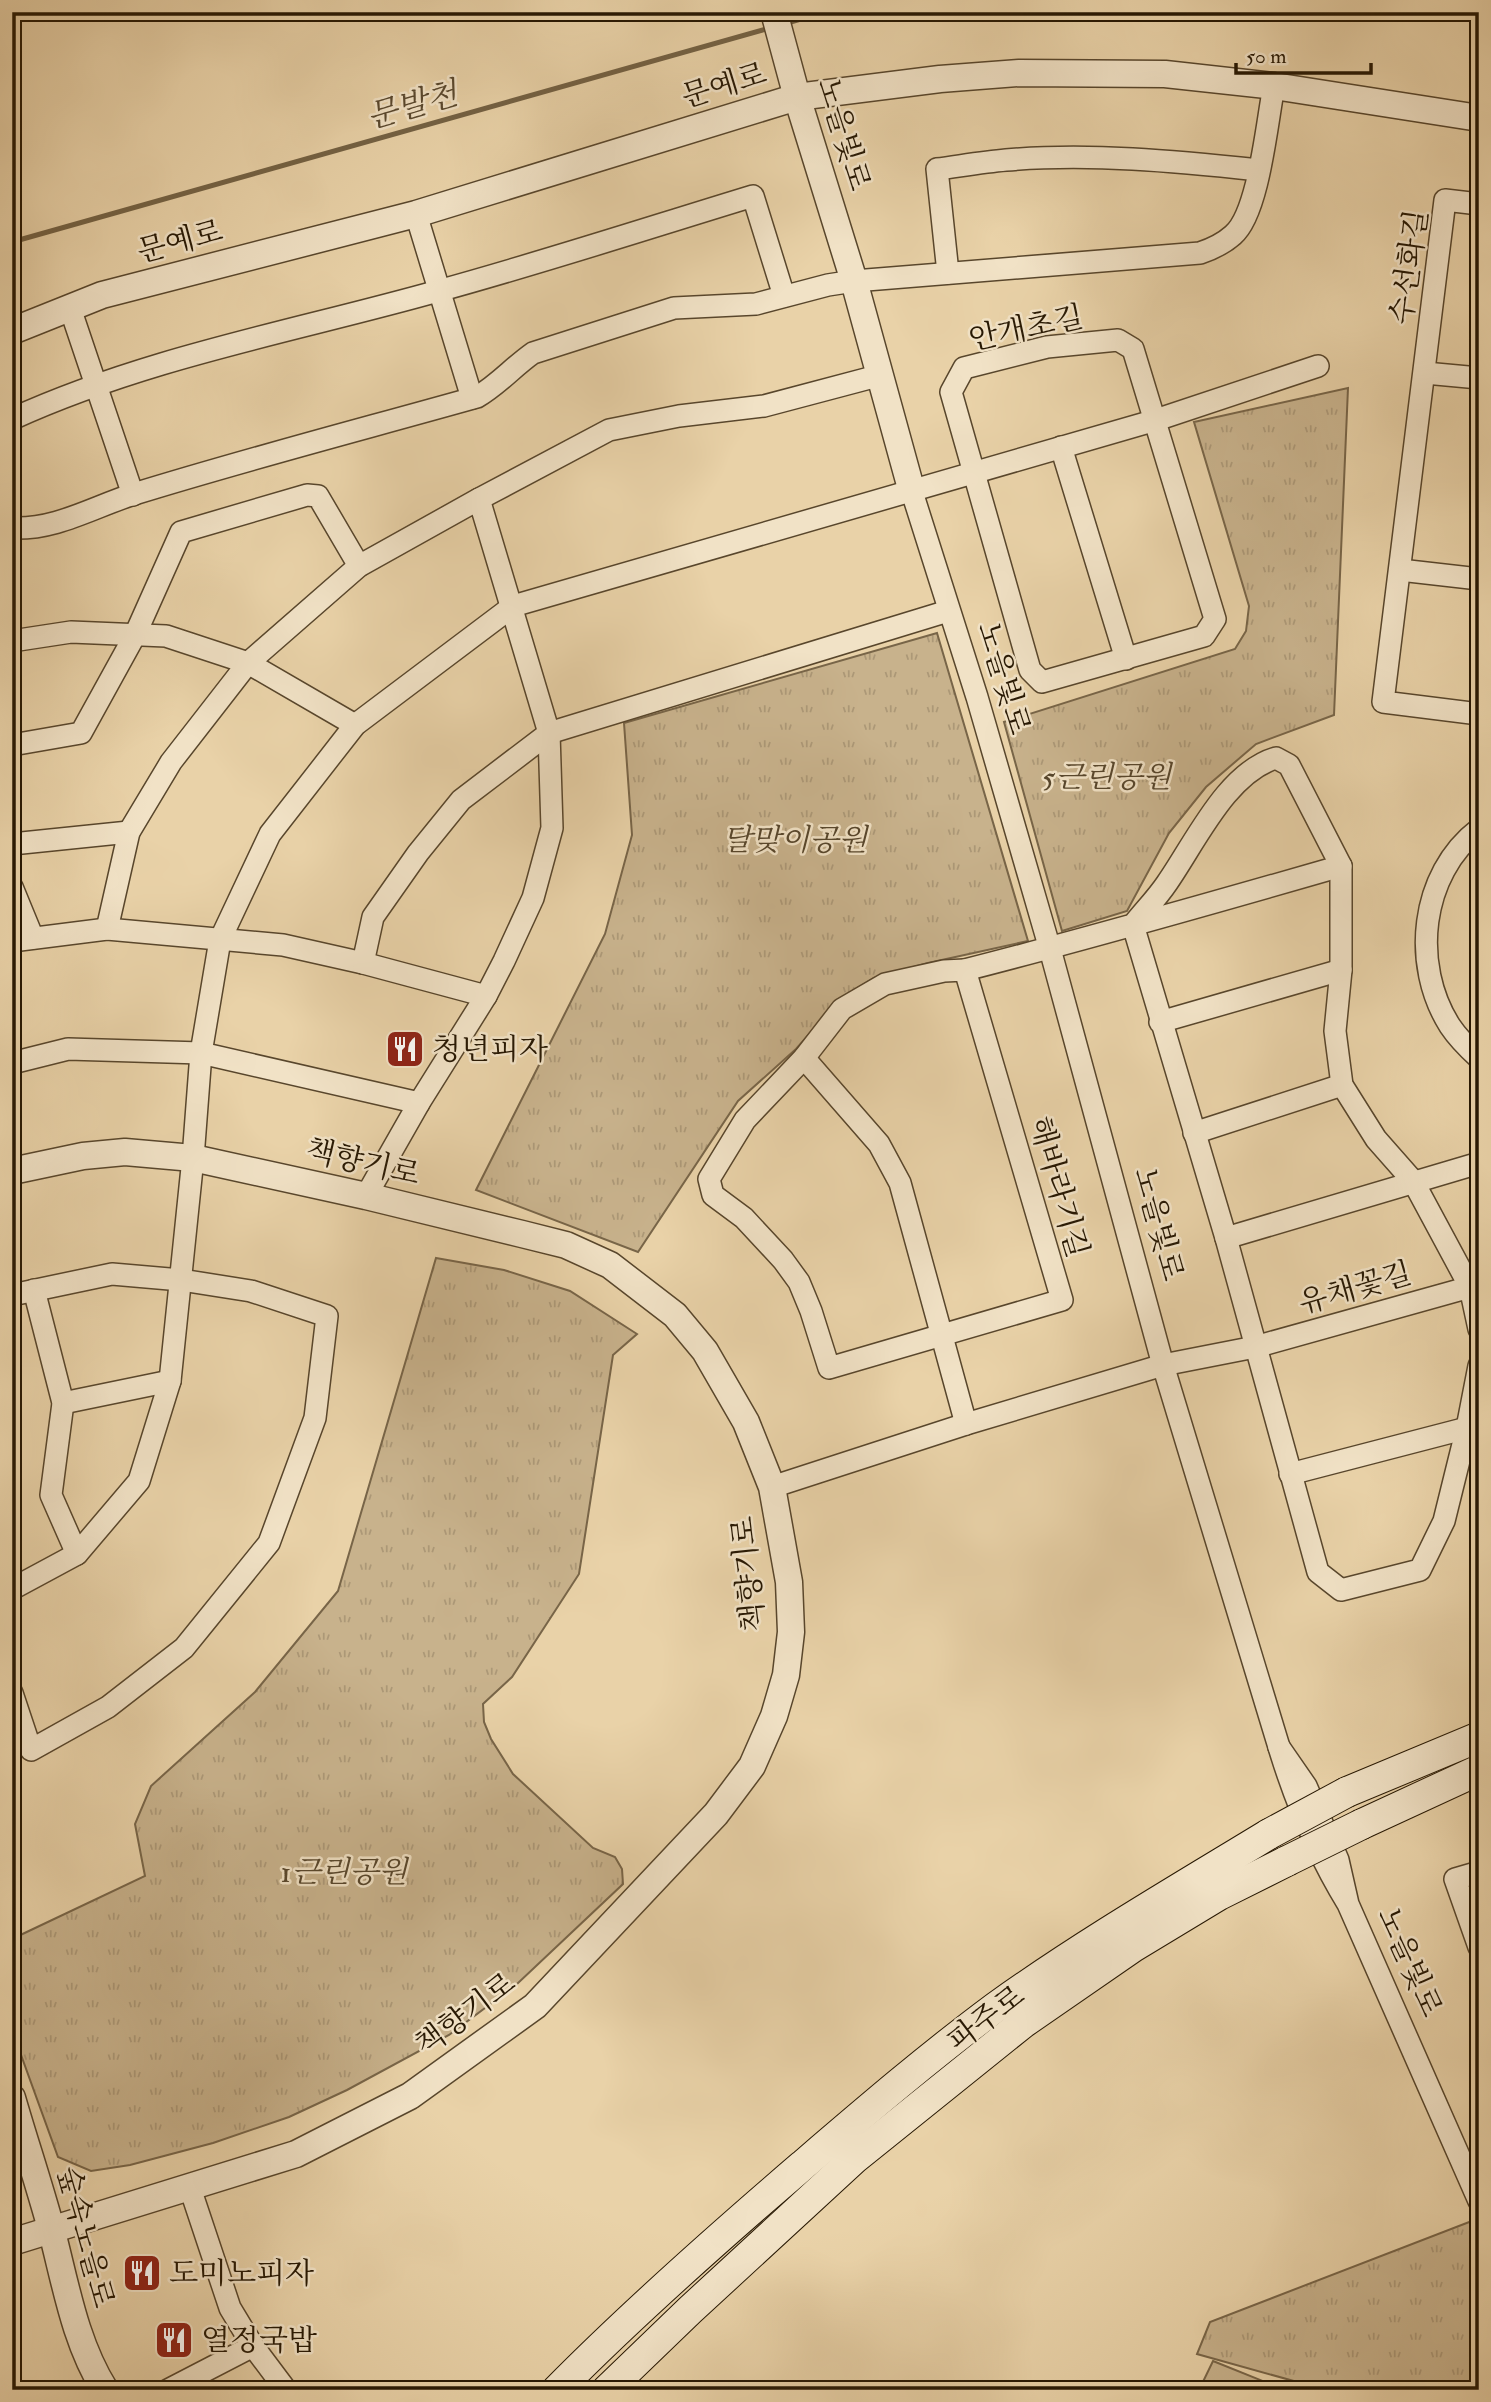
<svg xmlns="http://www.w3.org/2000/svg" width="1491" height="2402" viewBox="0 0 1491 2402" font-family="'IM FELL Double Pica','Noto Serif KR',serif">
  <defs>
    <pattern id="park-tufts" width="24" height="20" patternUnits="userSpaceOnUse" patternTransform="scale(1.75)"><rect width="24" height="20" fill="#c8b28c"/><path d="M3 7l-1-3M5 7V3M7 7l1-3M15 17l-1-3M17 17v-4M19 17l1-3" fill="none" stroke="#ac9877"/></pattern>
  </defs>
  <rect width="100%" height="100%" fill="#e9d2a8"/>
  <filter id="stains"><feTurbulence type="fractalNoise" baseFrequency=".00286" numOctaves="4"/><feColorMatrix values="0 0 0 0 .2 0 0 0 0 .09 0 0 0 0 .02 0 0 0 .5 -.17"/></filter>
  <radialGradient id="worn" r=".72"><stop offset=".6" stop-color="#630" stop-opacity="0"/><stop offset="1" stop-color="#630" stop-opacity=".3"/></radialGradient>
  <g fill="url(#park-tufts)" stroke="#786548" stroke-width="2">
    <path d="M1348,388L1334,715L1256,744L1206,787L1169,833L1127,911L1062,931L1004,722L1235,649L1246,631L1249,606L1194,422Z"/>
    <path d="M937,633L1028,941L928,963L874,978L841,998L796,1049L738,1101L638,1252L476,1190L605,934L632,835L624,723Z"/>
    <path d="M436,1258L504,1270L570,1291L637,1334L613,1355L579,1574L512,1677L483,1704L484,1722L491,1739L513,1774L593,1848L615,1857L622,1869L623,1884L517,1984L449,2035L347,2090L289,2117L213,2143L130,2165L91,2171L58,2157L21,2055L12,2057V1939L145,1876L135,1824L151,1786L255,1692L338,1591Z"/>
    <path d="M1477,2219L1479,2390H1326L1197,2354L1210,2322Z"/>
  </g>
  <path fill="#c8b28c" stroke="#786548" stroke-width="2" d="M1213,2361L1285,2390H1199Z"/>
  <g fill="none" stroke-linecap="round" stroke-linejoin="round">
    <g stroke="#746244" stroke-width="5">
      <path d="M787,23L825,12"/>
      <path d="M12,242L770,28"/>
    </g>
    <defs>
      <g id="minor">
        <path d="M1479,204L1445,200L1383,702L1479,714"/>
        <path d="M416,214L472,398"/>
        <path d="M948,273L937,169C960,166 983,162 1006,160C1090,153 1175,161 1259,170"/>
        <path d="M70,308L133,495"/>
        <path d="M1118,340L1133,349L1215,619L1204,636L1042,682L1030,670L951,392L964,368L1047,347Z"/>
        <path d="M1425,373L1479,378"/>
        <path d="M12,419C148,357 296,331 438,291C544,262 648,228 753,196L784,296"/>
        <path d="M1061,447L1126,659"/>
        <path d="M912,492L977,697L1050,949L1163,1365L1279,1747"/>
        <path d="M479,499L609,430L679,416L764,406L881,375"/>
        <path d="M12,528C56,530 93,507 134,494C247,459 363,429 477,397C498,385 513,367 533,353L674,308L756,304L828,285L854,281L1200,253C1212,249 1223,244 1233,235C1259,213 1267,121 1274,86"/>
        <path d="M1400,570L1479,579"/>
        <path d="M12,641L71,632L166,636L248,663L355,725"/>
        <path d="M12,745L81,733L135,635L181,532L307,495L318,496L359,566"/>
        <path d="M1479,829C1420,874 1411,965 1450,1026C1458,1038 1468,1048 1479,1058"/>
        <path d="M12,844L129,832"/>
        <path d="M1341,866V970L1335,1031L1342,1085L1376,1139L1413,1181L1470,1287"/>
        <path d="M12,887L33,938"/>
        <path d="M1133,925L1226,1238L1318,1572L1341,1590L1420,1570L1444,1521L1467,1428L1479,1366"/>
        <path d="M107,929L129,832L171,762L248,663L359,566L479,499L549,733L552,828L533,898L504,961L486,996L419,1103L366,1196"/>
        <path d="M12,941L107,929L283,945L363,963L486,996"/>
        <path d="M363,963L373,917L418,853L461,800L549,733L948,611"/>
        <path d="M965,970L1062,1300L829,1368L811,1311L799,1282L783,1260L744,1218L713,1195L709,1179L745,1120L804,1058L842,1009L885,984L944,971Z"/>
        <path d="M965,970C1091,938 1216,902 1341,866L1289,765L1276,758C1227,772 1195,843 1167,883C1157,898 1144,911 1133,925"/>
        <path d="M1160,1022L1341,970"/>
        <path d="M804,1058L879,1144L900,1183L966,1424"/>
        <path d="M12,1063L68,1049L201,1053L419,1103"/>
        <path d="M1194,1133L1342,1085"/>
        <path d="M1226,1238L1479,1163"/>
        <path d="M34,1290L63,1403L51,1495L77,1554"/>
        <path d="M12,1295L112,1274L181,1280L251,1291L327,1316L315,1418L269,1543L184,1648L108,1707L31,1750L12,1693"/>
        <path d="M63,1403L170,1381"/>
        <path d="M1290,1474L1467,1428"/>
        <path d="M772,1487L966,1424L1163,1365L1255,1347L1470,1287L1479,1329"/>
        <path d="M12,1589L77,1554L139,1481L170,1381L193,1158L201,1053L220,940L270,834L355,725L513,606L1156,420L1318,366"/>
        <path d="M1479,1872L1455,1879L1479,1947"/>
        <path d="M1348,1904L1338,1860L1306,1786L1279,1747C1296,1803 1318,1855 1348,1904L1479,2201"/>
        <path d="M190,2188L230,2308L253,2346L286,2390"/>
        <path d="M168,2390L253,2346"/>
      </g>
      <g id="tertiary">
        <path d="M774,12L797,97L854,281L912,492"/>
        <path d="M12,331L102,295L416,214L797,97L940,79L1019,73L1165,74L1274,86L1479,118"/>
        <path d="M12,1171L83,1156L125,1152L193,1158L366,1196L522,1234L566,1245L610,1265L675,1315L705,1351L746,1422L772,1487L789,1582L791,1632L786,1675L774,1716L752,1766L716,1814L535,2006L410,2096L296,2154L12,2242"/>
        <path d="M12,2098C25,2143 40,2187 52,2232C66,2286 75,2342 105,2390"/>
      </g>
      <g id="secondary">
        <path d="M1347,1792L1479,1737"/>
        <path d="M1362,1824L1479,1770"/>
        <path d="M557,2390C635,2311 719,2237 803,2165C866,2111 930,2056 996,2007C1084,1944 1177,1890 1269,1834"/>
        <path d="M607,2390L690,2310L855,2158L1023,2023L1133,1947L1219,1895L1287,1861"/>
      </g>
    </defs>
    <use href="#minor" stroke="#58462c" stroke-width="24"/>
    <use href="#tertiary" stroke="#58462c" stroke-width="29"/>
    <use href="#secondary" stroke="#271803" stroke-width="32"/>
    <use href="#minor" stroke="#f1e2c6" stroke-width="21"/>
    <use href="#tertiary" stroke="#f1e2c6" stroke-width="26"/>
    <use href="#secondary" stroke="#f1e2c6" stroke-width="30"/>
    <defs>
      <g id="secondary-bridge">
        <path d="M1269,1834L1347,1792"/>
        <path d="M1287,1861L1362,1824"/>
      </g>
    </defs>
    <use href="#secondary-bridge" stroke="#271803" stroke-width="32" stroke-linecap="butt"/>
    <use href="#secondary-bridge" stroke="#f1e2c6" stroke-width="30"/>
  </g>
  <defs>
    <symbol id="restaurant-square" viewBox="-11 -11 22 22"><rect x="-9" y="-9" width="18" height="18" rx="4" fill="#8f2418" stroke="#f1e2c6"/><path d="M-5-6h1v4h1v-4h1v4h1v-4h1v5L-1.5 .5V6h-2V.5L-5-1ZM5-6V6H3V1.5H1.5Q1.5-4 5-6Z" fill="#fff"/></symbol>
  </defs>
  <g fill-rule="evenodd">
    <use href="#restaurant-square" x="383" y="1027" width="44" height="44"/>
    <use href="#restaurant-square" x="120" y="2251" width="44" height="44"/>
    <use href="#restaurant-square" x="152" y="2318" width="44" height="44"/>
  </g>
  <g text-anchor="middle" stroke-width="5" stroke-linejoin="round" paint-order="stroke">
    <g font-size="30" fill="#271803" stroke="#f1e2c6">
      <text transform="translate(724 85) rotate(-17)" y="10">문예로</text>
      <text transform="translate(844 134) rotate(73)" y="10">노을빛로</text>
      <text transform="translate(180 241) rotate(-15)" y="10">문예로</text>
      <text transform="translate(1409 267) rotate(-82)" y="10">수선화길</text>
      <text transform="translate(1026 328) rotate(-12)" y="10">안개초길</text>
      <text transform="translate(1004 678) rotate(73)" y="10">노을빛로</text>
      <text transform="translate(363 1162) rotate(13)" y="10">책향기로</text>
      <text transform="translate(1059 1187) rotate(74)" y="10">해바라기길</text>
      <text transform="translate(1159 1224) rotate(75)" y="10">노을빛로</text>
      <text transform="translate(1355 1288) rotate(-16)" y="10">유채꽃길</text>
      <text transform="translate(748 1574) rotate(-96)" y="10">책향기로</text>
      <text transform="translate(1410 1962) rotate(66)" y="10">노을빛로</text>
      <text transform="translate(465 2014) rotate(-37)" y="10">책향기로</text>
      <text transform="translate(986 2018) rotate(-37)" y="10">파주로</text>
      <text transform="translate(86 2237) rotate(75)" y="10">숲속노을로</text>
    </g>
    <g font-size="30" font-style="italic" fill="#57462c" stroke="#f1e2c6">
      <text x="1107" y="787">5근린공원</text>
      <text x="795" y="850">달맞이공원</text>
      <text x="344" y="1882">1근린공원</text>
    </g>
    <g font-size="30" fill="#271803" stroke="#f1e2c6" text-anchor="start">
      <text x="432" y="1059">청년피자</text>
      <text x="169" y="2283">도미노피자</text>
      <text x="201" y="2350">열정국밥</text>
    </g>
    <g font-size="32" font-style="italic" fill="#5a492f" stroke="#f1e2c6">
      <text transform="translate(412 105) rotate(-16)" y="11">문발천</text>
    </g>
  </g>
  <rect width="1491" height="2402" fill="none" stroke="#e9d2a8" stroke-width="42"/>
  <rect x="14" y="14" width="1463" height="2374" fill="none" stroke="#271803" stroke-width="3.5"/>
  <rect x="21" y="21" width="1449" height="2360" fill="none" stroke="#271803" stroke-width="2"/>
  <path d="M1236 63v10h135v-10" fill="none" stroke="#271803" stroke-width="3.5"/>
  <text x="1246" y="63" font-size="21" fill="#271803" stroke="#f1e2c6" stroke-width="5" paint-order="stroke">50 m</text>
  <rect width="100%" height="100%" filter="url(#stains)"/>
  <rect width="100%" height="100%" fill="url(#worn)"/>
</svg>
